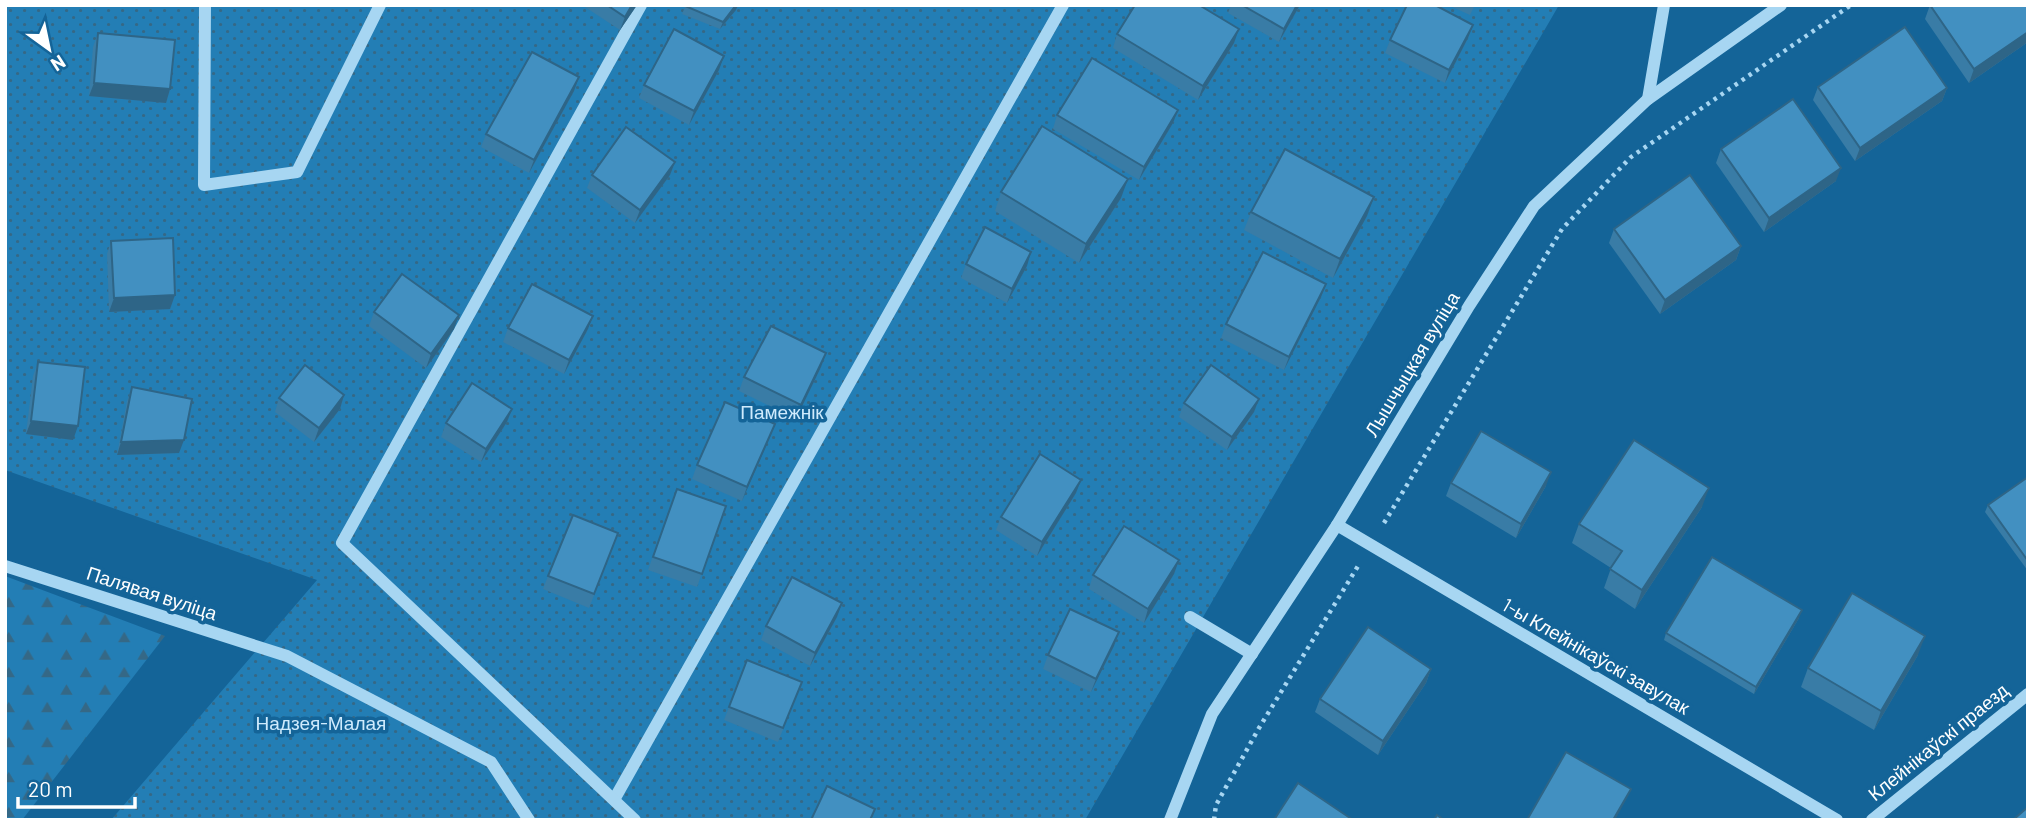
<svg xmlns="http://www.w3.org/2000/svg" width="2033" height="825" viewBox="0 0 2033 825" font-family="Barlow,sans-serif">
  <defs>
    <pattern id="grass-dots" width="8" height="8" patternUnits="userSpaceOnUse" patternTransform="scale(1.75)"><rect width="8" height="8" fill="#237eb5"/><path d="M2 2h.1M6 6h.1" fill="none" stroke="#356886" stroke-width="1.8" stroke-linecap="round"/></pattern>
    <pattern id="forest-firs" width="22" height="20" patternUnits="userSpaceOnUse" patternTransform="scale(1.75)"><rect width="22" height="20" fill="#237eb5"/><path d="M5 1l3.5 6h-7zM16 11l3.5 6h-7z" fill="#356886"/></pattern>
  </defs>
  <rect width="100%" height="100%" fill="#146498"/>
  <path fill="url(#grass-dots)" d="M5,5H1559L1085,820H111L317,580L5,470Z"/>
  <path fill="url(#forest-firs)" d="M5,576L165,636L22,820H5Z"/>
  <g fill="none" stroke-linecap="round" stroke-linejoin="round">
    <g stroke="#a7d6f2" stroke-width="4.5" stroke-dasharray="3.5 5" stroke-linecap="butt">
      <path d="M1384,523L1562,229L1631,157L1851,5"/>
      <path d="M1214,820L1216,805L1259,728L1358,566"/>
    </g>
    <g stroke="#a7d6f2" stroke-width="12">
      <path d="M205,5L204,185L297,172L380,5"/>
      <path d="M1648,99L1664,5"/>
      <path d="M1337,525L1837,820"/>
      <path d="M5,566L287,656L491,762L529,820"/>
      <path d="M1190,617L1252,654"/>
      <path d="M615,798L1063,5"/>
      <path d="M635,820L342,543L641,5"/>
      <path d="M1170,820L1212,714L1337,525L1469,306L1534,206L1648,99L1781,5"/>
      <path d="M1872,820L2028,694"/>
    </g>
  </g>
  <g fill="#397ca6">
    <path d="M582,5H637L620,30Z"/>
    <path d="M686,5H738L736,10L720,29L682,14Z"/>
    <path d="M1231,5H1300L1279,42L1228,13Z"/>
    <path d="M1448,5H1475L1470,15Z"/>
    <path d="M1930,5H2028V42L1969,83L1925,19Z"/>
    <path d="M1473,25L1468,38L1445,83L1385,53L1390,40Z"/>
    <path d="M98,33L170,89L166,103L89,96L93,47Z"/>
    <path d="M1117,34L1234,43L1198,100L1113,48Z"/>
    <path d="M719,70L689,125L639,98L644,85Z"/>
    <path d="M1818,87L1947,88L1942,101L1855,161L1813,100Z"/>
    <path d="M574,91L529,173L481,147L486,134Z"/>
    <path d="M1178,110L1173,123L1139,180L1053,129L1057,115Z"/>
    <path d="M1721,149L1836,181L1764,232L1716,163Z"/>
    <path d="M675,162L670,175L635,223L587,188L592,175Z"/>
    <path d="M1001,192L1121,198L1079,263L995,211Z"/>
    <path d="M1251,212L1367,216L1333,278L1244,230Z"/>
    <path d="M1614,229L1741,246L1736,260L1660,314L1609,243Z"/>
    <path d="M111,241L175,295L170,309L109,312L107,254Z"/>
    <path d="M966,264L1027,266L1007,303L961,278Z"/>
    <path d="M1326,284L1321,297L1284,370L1221,338L1226,324Z"/>
    <path d="M374,312L454,329L426,368L369,326Z"/>
    <path d="M593,316L588,329L564,374L503,342L508,328Z"/>
    <path d="M826,353L821,367L796,419L739,391L744,377Z"/>
    <path d="M38,362L73,440L26,434L33,376Z"/>
    <path d="M132,387L179,453L117,455L127,401Z"/>
    <path d="M344,395L340,409L314,442L275,412L279,398Z"/>
    <path d="M1259,399L1254,412L1227,450L1179,417L1184,403Z"/>
    <path d="M512,409L507,422L481,462L441,437L446,423Z"/>
    <path d="M775,424L742,501L692,479L697,465Z"/>
    <path d="M2028,477V571L1985,512L1988,505Z"/>
    <path d="M1451,483L1546,486L1516,538L1446,496Z"/>
    <path d="M677,489L726,506L697,587L648,570Z"/>
    <path d="M1076,493L1037,556L996,530L1001,517Z"/>
    <path d="M1702,507L1635,609L1604,588L1611,568L1572,543L1579,524Z"/>
    <path d="M613,547L589,608L543,589L548,576Z"/>
    <path d="M1179,560L1174,574L1144,623L1089,589L1093,575Z"/>
    <path d="M837,617L810,666L761,640L766,626Z"/>
    <path d="M1799,618L1754,694L1664,640L1666,633Z"/>
    <path d="M1119,632L1114,646L1091,692L1043,669L1048,655Z"/>
    <path d="M1918,655L1874,730L1801,687L1808,668Z"/>
    <path d="M747,660L797,695L778,742L724,720Z"/>
    <path d="M1431,669L1426,683L1378,755L1315,712L1320,699Z"/>
  </g>
  <g fill="#2e6587">
    <path d="M632,5H637L620,30L625,17Z"/>
    <path d="M736,5H738L736,10L720,29L723,22Z"/>
    <path d="M1297,5H1300L1279,42L1284,29Z"/>
    <path d="M1473,25L1468,38L1445,83L1449,70Z"/>
    <path d="M1239,29L1234,43L1198,100L1203,86Z"/>
    <path d="M2028,32V42L1969,83L1974,69Z"/>
    <path d="M724,56L719,70L689,125L694,111Z"/>
    <path d="M579,77L574,91L529,173L534,160Z"/>
    <path d="M94,83L170,89L166,103L89,96Z"/>
    <path d="M1947,88L1942,101L1855,161L1860,148Z"/>
    <path d="M1178,110L1173,123L1139,180L1144,167Z"/>
    <path d="M675,162L670,175L635,223L640,210Z"/>
    <path d="M1841,168L1836,181L1764,232L1769,218Z"/>
    <path d="M1128,179L1121,198L1079,263L1086,244Z"/>
    <path d="M1374,197L1367,216L1333,278L1340,259Z"/>
    <path d="M1741,246L1736,260L1660,314L1665,300Z"/>
    <path d="M1031,252L1027,266L1007,303L1012,289Z"/>
    <path d="M1326,284L1321,297L1284,370L1289,357Z"/>
    <path d="M175,295L170,309L109,312L114,298Z"/>
    <path d="M459,315L454,329L426,368L431,354Z"/>
    <path d="M593,316L588,329L564,374L569,360Z"/>
    <path d="M826,353L821,367L796,419L801,405Z"/>
    <path d="M344,395L340,409L314,442L319,428Z"/>
    <path d="M1259,399L1254,412L1227,450L1232,437Z"/>
    <path d="M512,409L507,422L481,462L486,449Z"/>
    <path d="M31,421L78,426L73,440L26,434Z"/>
    <path d="M775,424L770,437L742,501L747,487Z"/>
    <path d="M184,440L179,453L117,455L121,442Z"/>
    <path d="M1551,472L1546,486L1516,538L1521,524Z"/>
    <path d="M1081,480L1076,493L1037,556L1042,542Z"/>
    <path d="M1709,488L1702,507L1635,609L1642,590Z"/>
    <path d="M1179,560L1174,574L1144,623L1148,609Z"/>
    <path d="M842,603L837,617L810,666L815,653Z"/>
    <path d="M1802,610L1799,618L1754,694L1756,687Z"/>
    <path d="M1119,632L1114,646L1091,692L1096,679Z"/>
    <path d="M1925,636L1918,655L1874,730L1881,711Z"/>
    <path d="M1431,669L1426,683L1378,755L1383,741Z"/>
    <path d="M1631,789L1628,796L1615,820H1613Z"/>
  </g>
  <g fill="#4290c1" stroke="#2e6587" stroke-width="2">
    <path d="M607,5H632L625,17Z"/>
    <path d="M686,5H736L723,22L685,6Z"/>
    <path d="M1135,5H1199L1239,29L1203,86L1117,34Z"/>
    <path d="M1242,5H1297L1284,29Z"/>
    <path d="M1407,5H1435L1473,25L1449,70L1390,40Z"/>
    <path d="M1930,5H2028V32L1974,69Z"/>
    <path d="M1905,27L1947,88L1860,148L1818,87Z"/>
    <path d="M674,29L724,56L694,111L644,85Z"/>
    <path d="M98,33L175,40L170,89L94,83Z"/>
    <path d="M532,52L579,77L534,160L486,134Z"/>
    <path d="M1092,58L1178,110L1144,167L1057,115Z"/>
    <path d="M1793,99L1841,168L1769,218L1721,149Z"/>
    <path d="M1042,126L1128,179L1086,244L1001,192Z"/>
    <path d="M626,127L675,162L640,210L592,175Z"/>
    <path d="M1285,149L1374,197L1340,259L1251,212Z"/>
    <path d="M1690,175L1741,246L1665,300L1614,229Z"/>
    <path d="M985,227L1031,252L1012,289L966,264Z"/>
    <path d="M173,238L175,295L114,298L111,241Z"/>
    <path d="M1263,252L1326,284L1289,357L1226,324Z"/>
    <path d="M402,274L459,315L431,354L374,312Z"/>
    <path d="M532,284L593,316L569,360L508,328Z"/>
    <path d="M771,326L826,353L801,405L744,377Z"/>
    <path d="M38,362L85,367L78,426L31,421Z"/>
    <path d="M305,365L344,395L319,428L279,398Z"/>
    <path d="M1211,365L1259,399L1232,437L1184,403Z"/>
    <path d="M472,383L512,409L486,449L446,423Z"/>
    <path d="M132,387L192,399L184,440L121,442Z"/>
    <path d="M725,402L775,424L747,487L697,465Z"/>
    <path d="M1481,431L1551,472L1521,524L1451,483Z"/>
    <path d="M1634,440L1709,488L1642,590L1610,569L1622,551L1579,524Z"/>
    <path d="M1040,454L1081,480L1042,542L1001,517Z"/>
    <path d="M2028,477V561L1988,505Z"/>
    <path d="M677,489L726,506L702,574L653,557Z"/>
    <path d="M573,515L618,533L594,594L548,576Z"/>
    <path d="M1124,526L1179,560L1148,609L1093,575Z"/>
    <path d="M1712,557L1802,610L1756,687L1666,633Z"/>
    <path d="M792,577L842,603L815,653L766,626Z"/>
    <path d="M1852,593L1925,636L1881,711L1808,668Z"/>
    <path d="M1070,609L1119,632L1096,679L1048,655Z"/>
    <path d="M1368,627L1431,669L1383,741L1320,699Z"/>
    <path d="M747,660L802,682L783,728L729,707Z"/>
    <path d="M1566,752L1631,789L1613,820H1527Z"/>
    <path d="M1298,783L1353,820H1274Z"/>
    <path d="M827,786L875,809L870,820H811Z"/>
    <path d="M2028,807V820H2013Z"/>
    <path d="M1437,815L1444,820H1434Z"/>
  </g>
  <g text-anchor="middle" stroke-width="7" stroke-linejoin="round" paint-order="stroke">
    <g font-size="19" fill="#fff" stroke="#146498">
      <text transform="translate(1412 364) rotate(-59)" y="7">Лышчыцкая вуліца</text>
      <text transform="translate(152 593) rotate(18)" y="7">Палявая вуліца</text>
      <text transform="translate(1596 656) rotate(30)" y="7">1-ы Клейнікаўскі завулак</text>
      <text transform="translate(1938 742) rotate(-39)" y="7">Клейнікаўскі праезд</text>
    </g>
    <g font-size="19" fill="#cfebfd" stroke="#146498">
      <text x="782" y="419">Памежнік</text>
      <text x="321" y="730">Надзея-Малая</text>
    </g>
  </g>
  <rect width="2033" height="825" fill="none" stroke="#ffffff" stroke-width="14"/>
  <g transform="translate(49 49) rotate(147)" stroke="#146498" stroke-width="5" paint-order="stroke">
  <path d="M0-5L12 26L0 18L-12 26Z" fill="#ffffff"/>
  <text y="-10" font-size="19" font-weight="bold" text-anchor="middle" fill="#ffffff">N</text>
  </g>
  <path d="M18 797v10h117v-10" fill="none" stroke="#ffffff" stroke-width="3.5"/>
  <text x="28" y="797" font-size="21" fill="#ffffff" stroke="#146498" stroke-width="5" paint-order="stroke">20 m</text>
</svg>
